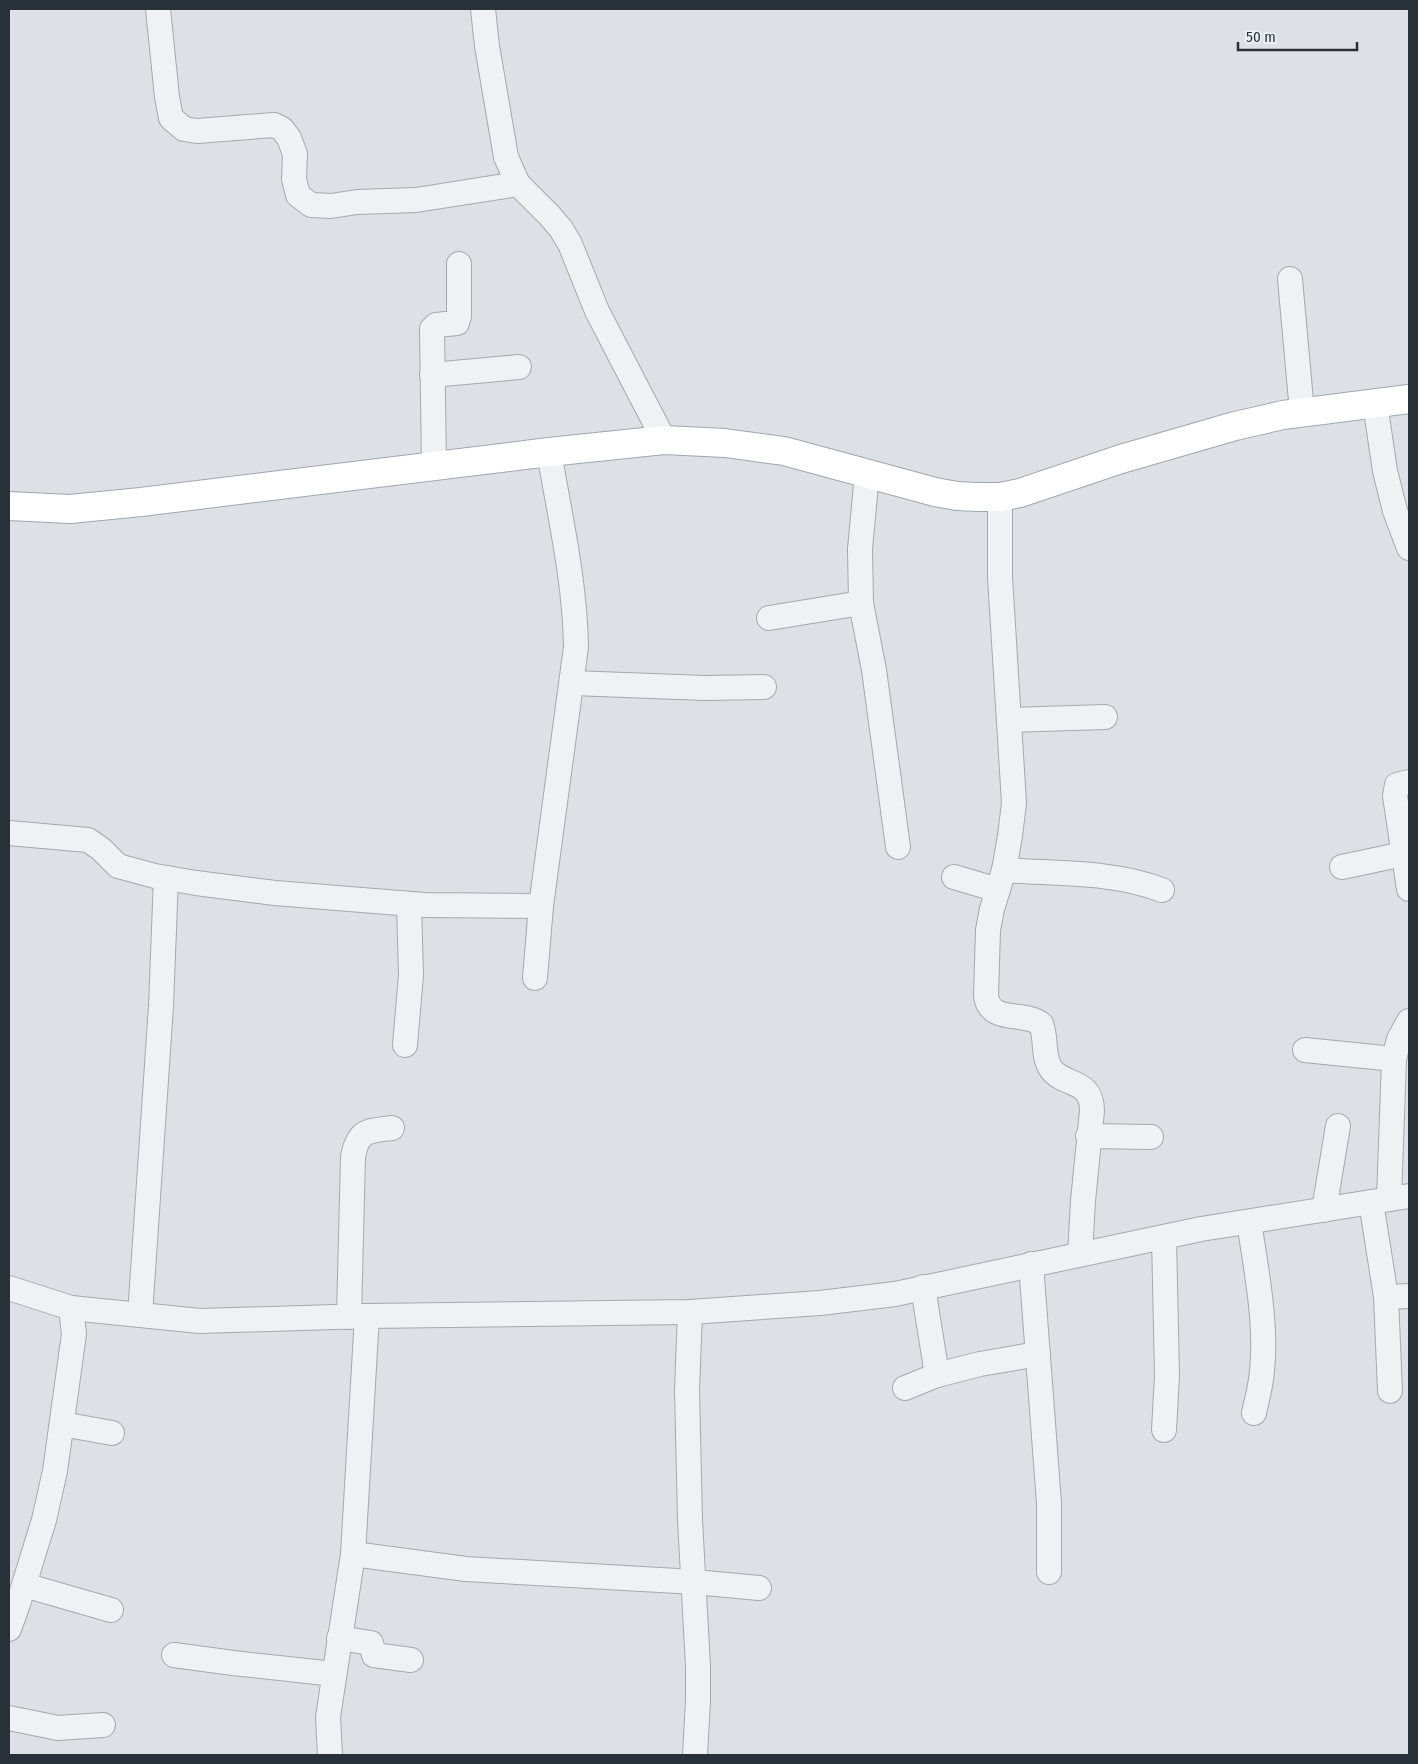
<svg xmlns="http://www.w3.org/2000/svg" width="1418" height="1764" viewBox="0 0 1418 1764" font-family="'Fira Sans Condensed',sans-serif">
  <rect width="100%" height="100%" fill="#dde1e5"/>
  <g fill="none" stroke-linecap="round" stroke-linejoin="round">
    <defs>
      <g id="minor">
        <path d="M158,9L167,97L171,118L184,129L197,131L274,125L282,129L289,138L295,154L294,179L298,195L311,205L331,206L357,202L416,200L518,184"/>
        <path d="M483,9L487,46L506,157L518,184L550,216L561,229L570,244L597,311L664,440"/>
        <path d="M1290,279L1302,412"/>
        <path d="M432,375L519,367"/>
        <path d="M1375,403L1385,471L1395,511L1409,548"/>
        <path d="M434,467L432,329L436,325L457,323L459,316V264"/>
        <path d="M867,474L860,549L861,603L874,670L898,847"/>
        <path d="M1000,497V577L1014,803L1010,836L1004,870L992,909L988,930L986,996C990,1024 1024,1011 1041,1024C1047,1038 1042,1056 1051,1069C1064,1087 1092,1078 1092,1111L1083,1201L1080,1254"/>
        <path d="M769,618L861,603"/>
        <path d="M572,683L705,688L764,687"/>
        <path d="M1010,720L1105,717"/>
        <path d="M1409,782L1397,785L1395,796L1409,889"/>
        <path d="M9,833L88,840L101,849L118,866L155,876L196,883L275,893L424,905L541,906"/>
        <path d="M1342,867L1403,854"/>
        <path d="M1004,870C1056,874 1113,871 1162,890"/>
        <path d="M954,877L998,890"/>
        <path d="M535,978L541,906L576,647C575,581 560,517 549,452"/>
        <path d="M405,1045L411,975L409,904"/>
        <path d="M1305,1050L1394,1059"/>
        <path d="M1088,1136L1151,1137"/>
        <path d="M1389,1199L1394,1059L1399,1039L1409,1021"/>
        <path d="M1371,1202L1386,1297L1390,1391"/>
        <path d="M1324,1210L1338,1126"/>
        <path d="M1249,1222C1256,1268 1267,1324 1262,1371C1261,1385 1257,1399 1254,1413"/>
        <path d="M1031,1264L1049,1503V1572"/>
        <path d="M923,1287L937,1375"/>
        <path d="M9,1288L71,1308L200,1321L367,1316L690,1312L820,1303L895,1294L1201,1229L1409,1196"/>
        <path d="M1386,1297L1409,1296"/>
        <path d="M690,1312L687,1390L690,1520L698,1666V1701L695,1755"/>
        <path d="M140,1315L161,1006L166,878"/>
        <path d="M349,1317L353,1157C358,1130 367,1131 392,1128"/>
        <path d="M905,1388L937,1375L980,1364L1038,1354"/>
        <path d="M62,1424L112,1433"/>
        <path d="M1164,1430L1167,1375L1164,1237"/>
        <path d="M353,1554L466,1569L695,1582L759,1588"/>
        <path d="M24,1585L111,1610"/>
        <path d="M9,1629L18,1604L44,1520L55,1471L74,1334L71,1308"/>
        <path d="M339,1638L371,1643L374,1655L411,1660"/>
        <path d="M174,1655L233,1663L334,1674"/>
        <path d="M9,1718L58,1728L103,1725"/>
        <path d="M330,1755L328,1717L353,1554L367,1316"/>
      </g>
      <path id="major" d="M9,506L70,509L141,502L549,452L664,440L725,443L784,451L935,492L957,496L977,497H1000L1020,493L1121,459L1235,426L1283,415L1409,399"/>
    </defs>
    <use href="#minor" stroke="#a3a9ae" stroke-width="26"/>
    <use href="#major" stroke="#9ea7af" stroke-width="30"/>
    <use href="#minor" stroke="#eff1f4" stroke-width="24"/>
    <use href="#major" stroke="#fff" stroke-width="28"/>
  </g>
  <rect width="1418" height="1764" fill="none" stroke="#28313a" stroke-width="20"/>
  <path d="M1238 42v8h119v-8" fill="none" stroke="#28313a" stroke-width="2.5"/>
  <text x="1246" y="42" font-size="15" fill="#28313a" stroke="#ecf0f3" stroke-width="4" paint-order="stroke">50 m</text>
</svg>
